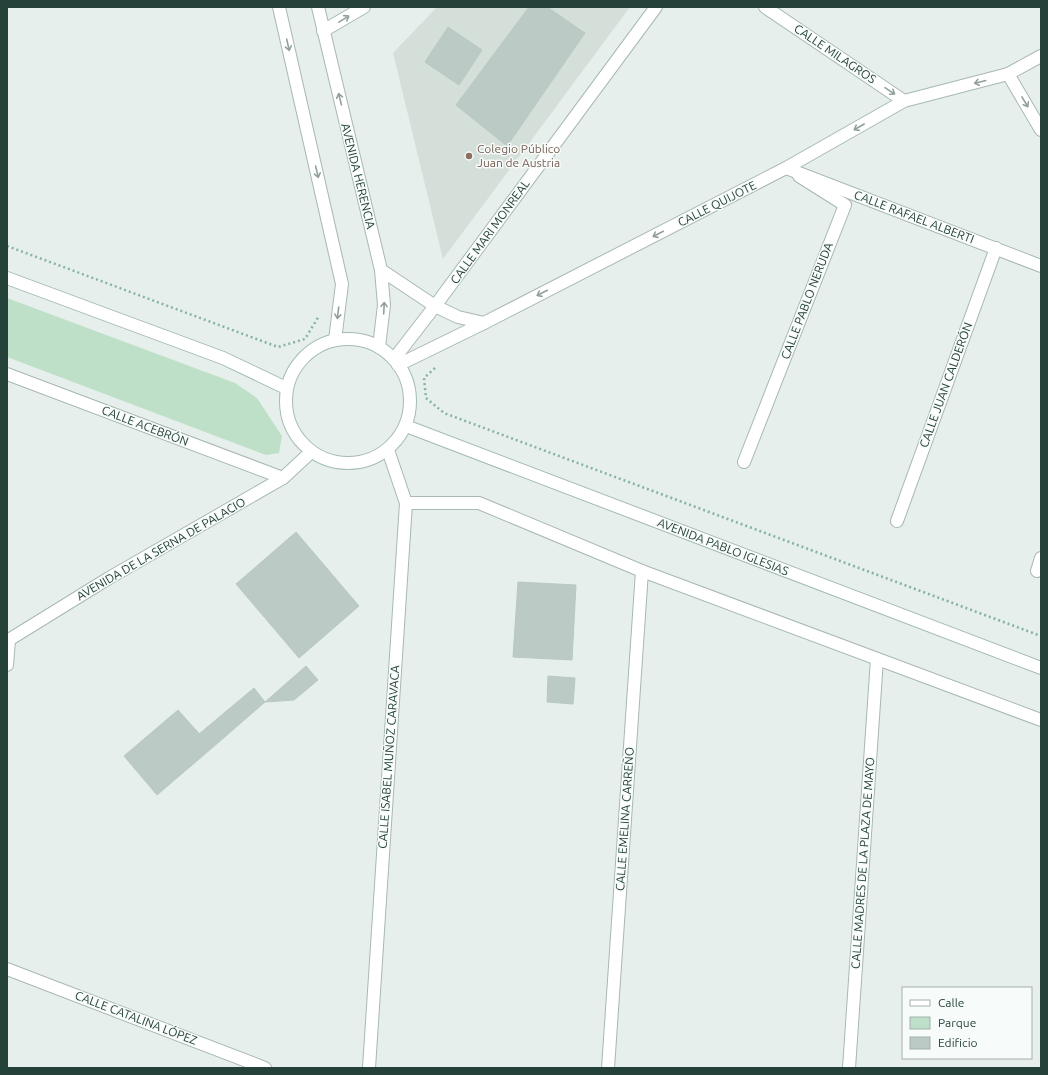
<svg xmlns="http://www.w3.org/2000/svg" width="1048" height="1075" viewBox="0 0 1048 1075" font-family="Ubuntu,sans-serif">
  <rect width="100%" height="100%" fill="#e6efeb"/>
  <path fill="#d4dfda" d="M437,7H630L443,259L393,53Z"/>
  <path fill="#bfe0c8" d="M7,298L235,383L257,398L282,436L279,453L266,455L7,357Z"/>
  <g fill="#bbcac4" stroke="#b8c9c2">
    <path d="M529,7H547L585,33L507,146L456,105Z"/>
    <path d="M448,27L482,50L459,85L425,62Z"/>
    <path d="M296,532L359,606L299,658L236,584Z"/>
    <path d="M518,582L576,585L572,660L513,657Z"/>
    <path d="M306,666L318,680L294,700L265,702Z"/>
    <path d="M548,676L575,678L573,704L547,702Z"/>
    <path d="M254,688L265,702L212,748L199,734Z"/>
    <path d="M178,710L212,748L157,795L124,756Z"/>
  </g>
  <g fill="none" stroke-linecap="round" stroke-linejoin="round">
    <defs>
      <path id="pedestrian" d="M744,462L845,205L799,176"/>
      <g id="minor">
        <path d="M279,7L342,284L335,340"/>
        <path d="M318,7L381,270L384,305L379,347"/>
        <path d="M765,7L904,101"/>
        <path d="M323,31L364,7"/>
        <path d="M1008,74L1041,130"/>
        <path d="M786,168L1041,266"/>
        <path d="M381,270L435,306L458,317L484,323"/>
        <path d="M394,359L435,306L656,7"/>
        <path d="M398,365L484,323L786,168L904,101L1008,74L1041,56"/>
        <path d="M7,374L283,478"/>
        <path d="M406,503H479L642,571L1041,720"/>
        <path d="M897,521L996,248"/>
        <path d="M1037,571L1041,558"/>
        <path d="M7,641L109,578L283,478L311,452"/>
        <path d="M7,665L9,640"/>
        <path d="M7,969L265,1068"/>
        <path d="M369,1068L406,503L388,450"/>
        <path d="M608,1068L642,571"/>
        <path d="M849,1068L877,659"/>
      </g>
      <g id="secondary">
        <path d="M7,278L223,358L286,388"/>
        <circle cx="348" cy="401" r="62"/>
        <path d="M406,426L1041,668"/>
      </g>
    </defs>
    <use href="#pedestrian" stroke="#a8b8b2" stroke-width="14"/>
    <use href="#minor" stroke="#a8b8b2" stroke-width="14"/>
    <use href="#secondary" stroke="#a4bbb3" stroke-width="14"/>
    <g stroke="#86b3a5" stroke-width="2.5" stroke-dasharray="2 3" stroke-linecap="butt">
      <path d="M7,246L278,347L305,339L319,316"/>
      <path d="M435,368L424,378L426,398L444,413L1041,636"/>
    </g>
    <use href="#pedestrian" stroke="#fff" stroke-width="12"/>
    <use href="#minor" stroke="#fff" stroke-width="12"/>
    <use href="#secondary" stroke="#fff" stroke-width="12"/>
  </g>
  <defs><path id="oneway-shaft" d="M-6 0H5M1.5-3L5.5 0L1.5 3" fill="none" stroke-width="1.6" stroke-linecap="round" stroke-linejoin="round"/></defs>
  <g stroke="#92a09c">
    <use href="#oneway-shaft" transform="translate(344 19) rotate(-31)"/>
    <use href="#oneway-shaft" transform="translate(288 45) rotate(77)"/>
    <use href="#oneway-shaft" transform="translate(980 82) rotate(166)"/>
    <use href="#oneway-shaft" transform="translate(890 91) rotate(34)"/>
    <use href="#oneway-shaft" transform="translate(340 99) rotate(-104)"/>
    <use href="#oneway-shaft" transform="translate(1025 102) rotate(59)"/>
    <use href="#oneway-shaft" transform="translate(859 127) rotate(150)"/>
    <use href="#oneway-shaft" transform="translate(317 172) rotate(77)"/>
    <use href="#oneway-shaft" transform="translate(658 234) rotate(153)"/>
    <use href="#oneway-shaft" transform="translate(542 293) rotate(153)"/>
    <use href="#oneway-shaft" transform="translate(384 308) rotate(-87)"/>
    <use href="#oneway-shaft" transform="translate(338 313) rotate(97)"/>
  </g>
  <circle fill="#8d6e63" stroke="#f7fbf9" stroke-width="1.5" cx="469" cy="156" r="4"/>
  <g text-anchor="middle" stroke-width="3" stroke-linejoin="round" paint-order="stroke">
    <g font-size="12" fill="#24423a" stroke="#f7fbf9">
      <text transform="translate(835 54) rotate(34)" y="4">CALLE MILAGROS</text>
      <text transform="translate(358 176) rotate(76)" y="4">AVENIDA HERENCIA</text>
      <text transform="translate(717 204) rotate(-27)" y="4">CALLE QUIJOTE</text>
      <text transform="translate(914 217) rotate(21)" y="4">CALLE RAFAEL ALBERTI</text>
      <text transform="translate(490 232) rotate(-54)" y="4">CALLE MARI MONREAL</text>
      <text transform="translate(807 301) rotate(-69)" y="4">CALLE PABLO NERUDA</text>
      <text transform="translate(946 385) rotate(-70)" y="4">CALLE JUAN CALDERÓN</text>
      <text transform="translate(145 426) rotate(21)" y="4">CALLE ACEBRÓN</text>
      <text transform="translate(723 547) rotate(21)" y="4">AVENIDA PABLO IGLESIAS</text>
      <text transform="translate(161 549) rotate(-30)" y="4">AVENIDA DE LA SERNA DE PALACIO</text>
      <text transform="translate(389 757) rotate(-86)" y="4">CALLE ISABEL MUÑOZ CARAVACA</text>
      <text transform="translate(625 819) rotate(-86)" y="4">CALLE EMELINA CARREÑO</text>
      <text transform="translate(863 863) rotate(-86)" y="4">CALLE MADRES DE LA PLAZA DE MAYO</text>
      <text transform="translate(136 1018) rotate(21)" y="4">CALLE CATALINA LÓPEZ</text>
    </g>
    <g font-size="12" fill="#785e54" stroke="#f7fbf9" text-anchor="start">
      <text x="477" y="153">Colegio Público<tspan x="477" dy="14">Juan de Austria</tspan></text>
    </g>
  </g>
  <rect width="1048" height="1075" fill="none" stroke="#24423a" stroke-width="16"/>
  <rect x="902" y="987" width="130" height="72" fill="#f7fbf9" stroke="#a3b1ad"/>
  <rect x="910" y="1000" width="20" height="6" fill="#ffffff" stroke="#a3b1ad"/>
  <text x="938" y="1007" font-size="12" fill="#24423a">Calle</text>
  <rect x="910" y="1017" width="20" height="12" fill="#bfe0c8" stroke="#a3b1ad"/>
  <text x="938" y="1027" font-size="12" fill="#24423a">Parque</text>
  <rect x="910" y="1037" width="20" height="12" fill="#bbcac4" stroke="#a3b1ad"/>
  <text x="938" y="1047" font-size="12" fill="#24423a">Edificio</text>
</svg>
